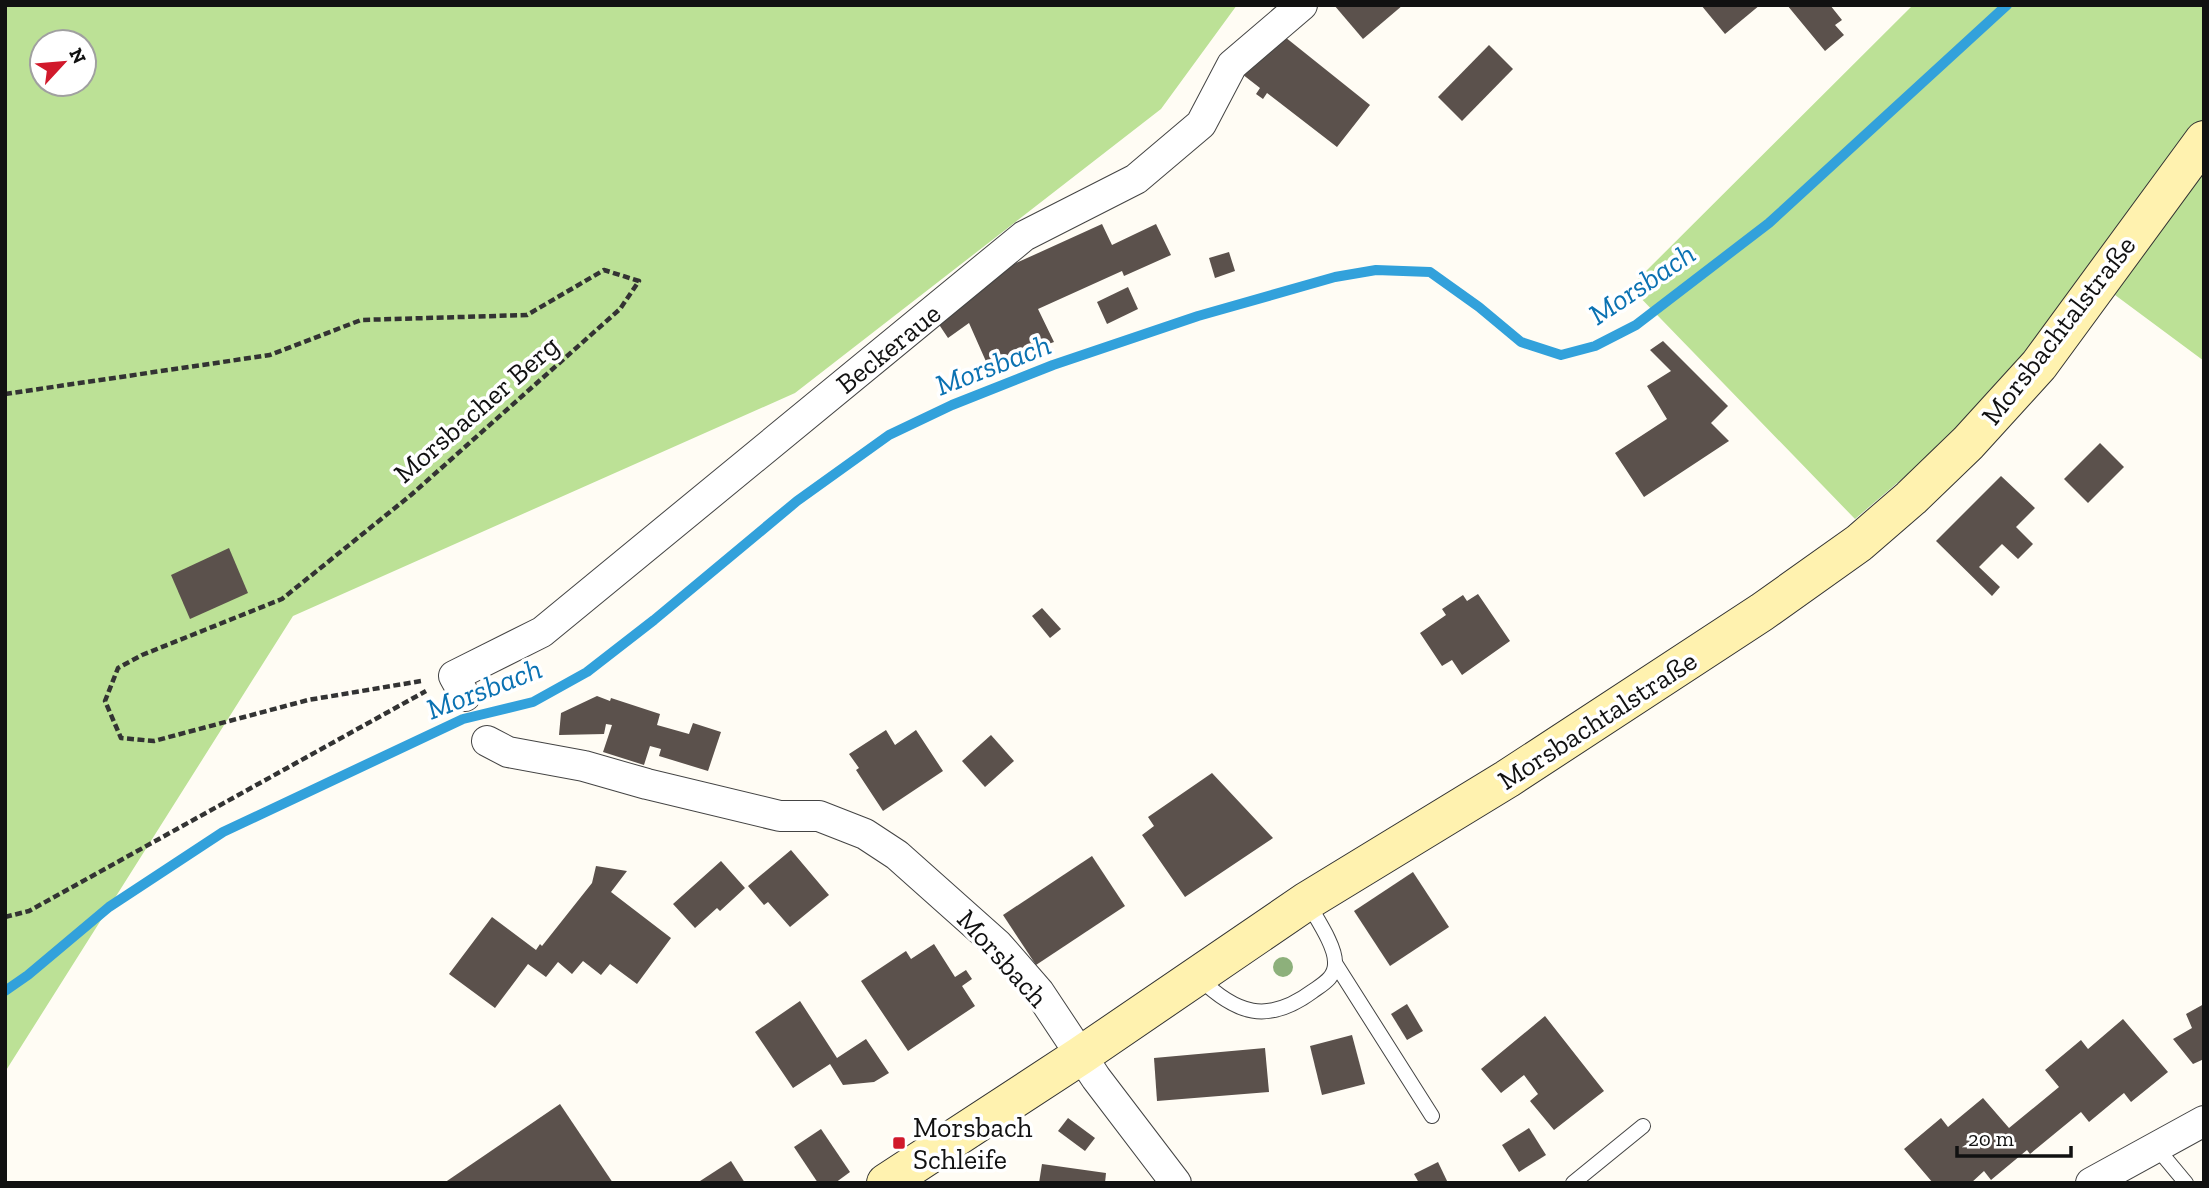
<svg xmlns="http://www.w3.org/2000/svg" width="2209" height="1188" viewBox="0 0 2209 1188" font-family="'Zilla Slab',serif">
  <rect width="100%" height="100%" fill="#fffcf4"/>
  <g fill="#bce196" fill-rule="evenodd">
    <path d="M5,5H1237L1161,109L795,393L293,616L5,1072ZM42,42H84V84H42Z"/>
    <path d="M1913,5H2204V361L2084,272L2024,361L1930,455L1855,519L1630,287Z"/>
  </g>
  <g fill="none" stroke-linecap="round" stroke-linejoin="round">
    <path stroke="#32a1db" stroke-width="10" d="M5,991L28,975L109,907L223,832L463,719L533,702L587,672L654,620L797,501L889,435L952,405L1053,365L1198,316L1335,277L1376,270L1430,272L1479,307L1521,342L1561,355L1595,346L1636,325L1769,223L2007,5"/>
  </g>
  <g fill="#5b514c">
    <path d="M1334,5H1403L1363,39Z"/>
    <path d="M1701,5H1760L1725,34Z"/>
    <path d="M1787,5H1830L1842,20L1835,25L1844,35L1825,51Z"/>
    <path d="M1280,33L1370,105L1337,147L1267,93L1263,99L1256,94L1260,88L1242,74Z"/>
    <path d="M1489,45L1513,69L1462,121L1438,97Z"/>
    <path d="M1102,224L1112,245L1156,224L1171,255L1124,276L1122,271L1038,309L1054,342L988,366L969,323L948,338L938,323L1003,269Z"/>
    <path d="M1229,252L1235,271L1215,278L1209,258Z"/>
    <path d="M1128,287L1138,309L1107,324L1097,302Z"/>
    <path d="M1663,341L1728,406L1711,423L1729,441L1644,497L1615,453L1667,419L1647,386L1671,371L1650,350Z"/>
    <path d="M2100,443L2124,467L2088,503L2064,479Z"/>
    <path d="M2001,476L2035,508L2016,527L2033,544L2018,559L2002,544L1979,567L2000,587L1992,596L1936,541Z"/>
    <path d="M229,548L248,593L190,619L171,575Z"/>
    <path d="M1478,594L1510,641L1462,675L1452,660L1442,666L1420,633L1446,615L1442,609L1463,595L1467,601Z"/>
    <path d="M1042,608L1061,629L1050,638L1032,616Z"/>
    <path d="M597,696L610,701L611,698L660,714L657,725L689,734L693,723L721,732L708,771L659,756L661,749L650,746L644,765L603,752L612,725L606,724L604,734L559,735L561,713Z"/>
    <path d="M886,730L895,745L916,730L943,771L883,811L856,770L859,768L849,754Z"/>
    <path d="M991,735L1014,761L985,787L962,761Z"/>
    <path d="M1212,773L1273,838L1185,897L1142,835L1154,826L1148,817Z"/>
    <path d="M791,850L829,895L790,927L768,902L764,905L748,886Z"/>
    <path d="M1092,856L1125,906L1036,965L1003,915Z"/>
    <path d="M721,861L745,888L720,911L717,908L695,928L673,904Z"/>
    <path d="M596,866L627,871L611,892L671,938L637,984L610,964L601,975L583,961L572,974L558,962L546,977L528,964L495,1008L449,974L492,917L536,950L540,944L542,946L592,883Z"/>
    <path d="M1413,872L1449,927L1390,966L1354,911Z"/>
    <path d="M934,944L955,977L966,970L972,979L962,986L975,1006L908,1051L861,981L906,951L911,959Z"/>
    <path d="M800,1001L837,1058L866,1039L889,1073L874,1082L843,1085L830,1064L793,1088L755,1032Z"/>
    <path d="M1407,1004L1423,1031L1407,1040L1391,1014Z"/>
    <path d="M2204,1004V1059L2193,1064L2173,1039L2192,1028L2186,1014Z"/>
    <path d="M1545,1016L1604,1091L1554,1130L1530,1101L1538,1094L1524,1075L1501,1093L1481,1069Z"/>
    <path d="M2123,1019L2168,1072L2131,1102L2124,1093L2089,1122L2081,1112L2030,1154L2027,1150L1991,1180L1984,1171L1971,1183H1933L1904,1149L1941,1118L1948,1127L1983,1098L2009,1128L2059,1087L2045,1070L2081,1040L2088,1049Z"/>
    <path d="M1352,1035L1365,1084L1322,1095L1310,1046Z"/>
    <path d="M1265,1048L1269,1092L1157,1101L1154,1058Z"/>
    <path d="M560,1104L613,1183H444Z"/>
    <path d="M1068,1118L1095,1138L1085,1151L1058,1131Z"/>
    <path d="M1529,1128L1546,1155L1519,1172L1502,1145Z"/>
    <path d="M821,1129L850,1172L835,1183H818L794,1147Z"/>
    <path d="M731,1161L745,1183H697Z"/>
    <path d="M1438,1162L1448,1183H1419L1414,1174Z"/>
    <path d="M1042,1164L1106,1173L1105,1183H1039Z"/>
  </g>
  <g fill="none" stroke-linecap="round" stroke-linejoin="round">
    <defs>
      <g id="lane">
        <path d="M1335,963L1432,1116"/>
        <path d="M1198,977C1236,1014 1267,1025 1313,991C1323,984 1336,977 1335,962C1335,945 1316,918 1308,903"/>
        <path d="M2156,1147L2186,1183"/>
        <path d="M1573,1183L1643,1126"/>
      </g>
      <g id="street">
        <path d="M465,696L454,676L542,632L1024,236L1136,179L1201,124L1232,65L1302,5"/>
        <path d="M487,741L508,752L584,766L647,784L780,816H819L865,834L897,855L998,945L1039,992L1096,1078L1176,1183"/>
        <path d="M2091,1183L2204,1121"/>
      </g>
      <path id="secondary" d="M886,1183L1080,1056L1307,901L1507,779L1762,612L1859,543L1911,498L1968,443L2039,365L2204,140"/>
    </defs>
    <use href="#lane" stroke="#444" stroke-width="16"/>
    <use href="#street" stroke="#444" stroke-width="32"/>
    <use href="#secondary" stroke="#333" stroke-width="40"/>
    <g stroke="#333" stroke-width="4.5" stroke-dasharray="7 3.5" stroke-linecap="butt">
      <path d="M5,394L270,355L361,320L527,315L604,270L639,281L620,309L411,495L282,599L142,655L118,668L105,701L121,738L154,741L308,700L421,681"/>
      <path d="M5,917L29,911L426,691"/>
    </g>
    <use href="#lane" stroke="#fff" stroke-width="14"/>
    <use href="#street" stroke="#fff" stroke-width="30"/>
    <use href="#secondary" stroke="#fff2af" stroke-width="38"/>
  </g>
  <circle fill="#8db07b" cx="1283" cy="967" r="10"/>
  <rect fill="#d1192b" stroke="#fff" stroke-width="2.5" x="892" y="1136" width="14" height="14" rx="3.5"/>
  <g text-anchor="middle" stroke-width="7" stroke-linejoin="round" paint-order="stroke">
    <g font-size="28" fill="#111" stroke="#fff">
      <text transform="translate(2058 330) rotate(-52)" y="10">Morsbachtalstraße</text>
      <text transform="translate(888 348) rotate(-39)" y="10">Beckeraue</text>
      <text transform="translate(476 409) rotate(-41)" y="10">Morsbacher Berg</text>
      <text transform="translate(1597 720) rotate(-33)" y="10">Morsbachtalstraße</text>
      <text transform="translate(1003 958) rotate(48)" y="10">Morsbach</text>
    </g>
    <g font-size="28" fill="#111" stroke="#fff" text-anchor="start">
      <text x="913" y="1137">Morsbach<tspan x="913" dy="32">Schleife</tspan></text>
    </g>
    <g font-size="30" font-style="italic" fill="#0b72b2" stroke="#fff">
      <text transform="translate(1642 284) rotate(-34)" y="10">Morsbach</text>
      <text transform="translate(993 365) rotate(-21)" y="10">Morsbach</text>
      <text transform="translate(484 689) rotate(-21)" y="10">Morsbach</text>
    </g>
  </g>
  <rect width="2209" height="1188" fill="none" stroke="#111111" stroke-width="14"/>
  <g transform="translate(63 63) rotate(64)"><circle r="33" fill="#ffffff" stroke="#a0a0a0" stroke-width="2"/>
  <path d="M0-5L12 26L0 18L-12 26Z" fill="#d1192b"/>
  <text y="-10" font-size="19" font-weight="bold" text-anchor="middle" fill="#111111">N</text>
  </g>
  <path d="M1957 1146v10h114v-10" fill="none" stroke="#111111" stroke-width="3.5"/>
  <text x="1968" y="1146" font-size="21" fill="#111111" stroke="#ffffff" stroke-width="5" paint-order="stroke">20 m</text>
</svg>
